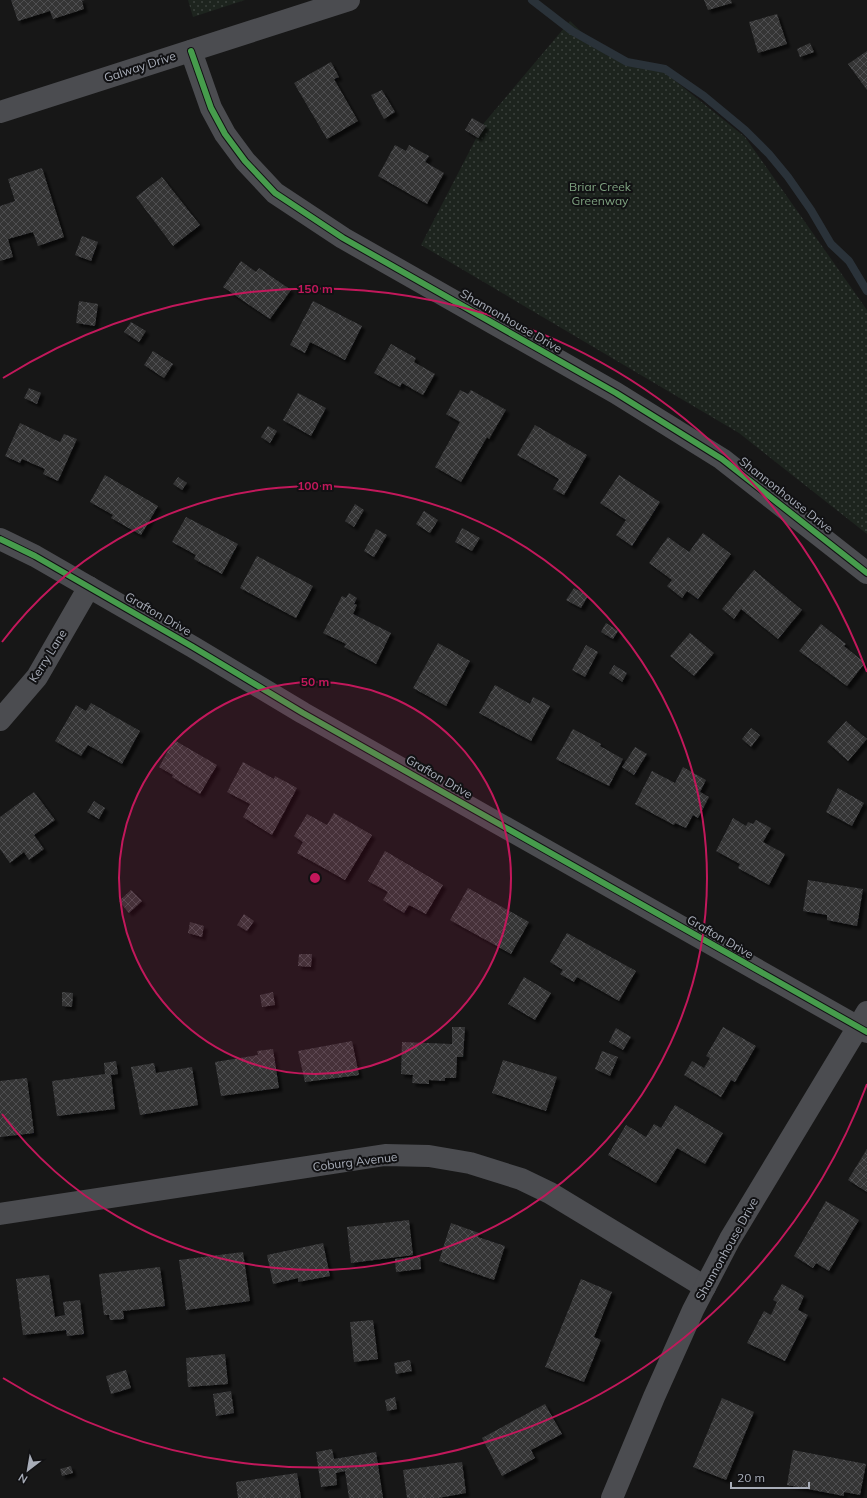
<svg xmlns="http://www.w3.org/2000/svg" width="867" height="1498" viewBox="0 0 867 1498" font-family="Mulish,sans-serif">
  <defs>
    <pattern id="park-dots" width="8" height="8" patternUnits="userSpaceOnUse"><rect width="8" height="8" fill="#1d241e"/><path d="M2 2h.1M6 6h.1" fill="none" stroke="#3b413d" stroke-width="1.8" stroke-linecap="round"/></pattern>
    <pattern id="building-cross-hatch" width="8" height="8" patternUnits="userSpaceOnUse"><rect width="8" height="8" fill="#353536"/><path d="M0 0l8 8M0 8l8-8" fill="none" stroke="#4f5051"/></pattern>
    <filter id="shadow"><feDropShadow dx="3.5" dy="3.5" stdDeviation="1" flood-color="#0009"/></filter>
  </defs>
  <rect width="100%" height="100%" fill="#171717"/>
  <g fill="url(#park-dots)">
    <path d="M188,0H245L193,17Z"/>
    <path d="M570,21L606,55L663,71L745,137L867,310V534L739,433L421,245L484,123Z"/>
  </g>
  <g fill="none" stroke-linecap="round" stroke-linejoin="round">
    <path stroke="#2a3239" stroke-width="8" d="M532,0L572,31L627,62L665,69L704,96L745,130L769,154L788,177L811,210L831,244L849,261L867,291"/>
  </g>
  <g fill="url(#building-cross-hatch)" filter="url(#shadow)">
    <path d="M11,0H85L82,1L84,9L53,19L50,11L18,21Z"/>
    <path d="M704,0H731L732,3L708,10Z"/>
    <path d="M777,14L787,44L758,53L749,22Z"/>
    <path d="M810,43L814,52L800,57L797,49Z"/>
    <path d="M867,51V90L848,64Z"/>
    <path d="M331,62L339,77L334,79L358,121L327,139L294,83Z"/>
    <path d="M382,90L395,112L384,119L371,95Z"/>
    <path d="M472,118L486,126L478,138L465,130Z"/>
    <path d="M395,145L406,151L409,145L429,156L425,162L444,173L427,204L378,176Z"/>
    <path d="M42,168L64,237L38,246L33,232L8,239L13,257L0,261V206L15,201L8,179Z"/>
    <path d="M162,177L200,225L173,246L136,197Z"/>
    <path d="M82,236L98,242L91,261L75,255Z"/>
    <path d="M241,261L256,272L259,268L291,290L270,319L223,287Z"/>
    <path d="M79,301L98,304L95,326L76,323Z"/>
    <path d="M313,301L362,326L345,360L310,342L305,353L290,345Z"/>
    <path d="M131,322L146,331L139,342L124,332Z"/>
    <path d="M391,344L416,358L414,362L435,374L423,395L402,383L400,387L374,373Z"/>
    <path d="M153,351L173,364L164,378L144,365Z"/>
    <path d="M29,388L41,393L37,404L24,398Z"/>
    <path d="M460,390L468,394L471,390L506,410L489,439L487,437L461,482L435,467L460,422L446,414Z"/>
    <path d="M298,393L326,408L311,436L283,420Z"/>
    <path d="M20,423L60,442L64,434L77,439L58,481L43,474L45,469L22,459L20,463L5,456Z"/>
    <path d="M535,425L587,455L564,495L553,489L559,479L517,455Z"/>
    <path d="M268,426L277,431L270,443L261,437Z"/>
    <path d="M105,475L158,506L141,535L111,518L113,515L90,502Z"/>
    <path d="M619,475L660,502L632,546L616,535L626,520L600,503Z"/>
    <path d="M178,477L187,483L182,490L173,484Z"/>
    <path d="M355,504L364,510L354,527L345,521Z"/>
    <path d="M424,511L438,520L430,533L416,524Z"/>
    <path d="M186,517L238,544L222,574L194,559L196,555L172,542Z"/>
    <path d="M462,528L480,538L472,551L455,542Z"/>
    <path d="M376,529L387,535L374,557L364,551Z"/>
    <path d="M703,533L731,554L698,599L687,591L682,598L667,586L672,580L649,563L668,537L689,552Z"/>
    <path d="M257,556L313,586L296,618L240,588Z"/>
    <path d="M754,570L802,610L778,639L741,609L734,619L722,609Z"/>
    <path d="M574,588L588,596L581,608L566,600Z"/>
    <path d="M349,593L357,598L354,604L357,605L353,614L391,633L376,664L344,647L346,644L323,633L342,596L346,598Z"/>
    <path d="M606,623L618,631L613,639L601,632Z"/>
    <path d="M821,624L846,644L844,646L865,663L847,686L799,651Z"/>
    <path d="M690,633L714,653L694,676L670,656Z"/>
    <path d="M438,643L470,661L446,706L413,688Z"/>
    <path d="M586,645L598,652L585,677L572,670Z"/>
    <path d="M614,665L627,673L622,682L609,673Z"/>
    <path d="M495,685L530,704L533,697L550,706L531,741L479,713Z"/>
    <path d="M91,703L140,731L122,764L88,745L81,756L55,741L76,705L86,711Z"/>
    <path d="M846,721L867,739L848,761L827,742Z"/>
    <path d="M751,728L760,735L751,747L742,739Z"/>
    <path d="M573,729L601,744L600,746L623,759L609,786L556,759Z"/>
    <path d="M174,740L217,765L200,794L172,777L173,775L159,767Z"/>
    <path d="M635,747L647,754L634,775L622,767Z"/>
    <path d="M243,762L274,779L275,776L297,788L272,835L243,817L250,804L227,792Z"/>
    <path d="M683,767L706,780L700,792L709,797L698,818L693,815L686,828L675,823L674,825L635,804L652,771L675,783Z"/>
    <path d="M838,788L864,803L852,826L826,812Z"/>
    <path d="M34,792L55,820L34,835L44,849L29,860L24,852L10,863L0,849V817Z"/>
    <path d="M94,801L105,808L99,819L87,812Z"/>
    <path d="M334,813L372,835L345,880L297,853L303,842L294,836L307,814L327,825Z"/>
    <path d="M733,818L746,826L748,822L753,824L756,820L771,828L763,842L785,854L769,885L738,868L740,864L716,851Z"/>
    <path d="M385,851L443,885L426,914L409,905L404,913L383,900L388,892L368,881Z"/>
    <path d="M808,880L863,889L857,926L827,920V915L803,911Z"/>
    <path d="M468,888L529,922L511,954L450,920Z"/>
    <path d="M131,890L142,901L129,913L119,901Z"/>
    <path d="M244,914L254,921L247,931L237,925Z"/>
    <path d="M190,922L204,926L202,937L188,933Z"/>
    <path d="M567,933L636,971L619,1001L577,977L574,982L560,974L563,970L550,962Z"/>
    <path d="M299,954H312L311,967L298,966Z"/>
    <path d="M524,977L551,993L535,1020L508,1004Z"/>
    <path d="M62,992L73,993L72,1007L62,1006Z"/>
    <path d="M273,992L275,1005L262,1007L260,995Z"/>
    <path d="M452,1027H465L463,1057H457L456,1078H445V1081L429,1080V1084L412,1083L413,1075L401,1074L402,1042L452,1044Z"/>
    <path d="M723,1027L756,1046L735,1082L731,1080L721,1097L684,1075L692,1061L704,1068L710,1058L706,1056Z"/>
    <path d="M616,1028L631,1037L623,1050L609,1042Z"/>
    <path d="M352,1041L359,1075L305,1082L298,1051Z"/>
    <path d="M273,1049L279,1088L221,1096L215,1062L258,1055L257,1051Z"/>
    <path d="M602,1051L618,1057L610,1076L595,1069Z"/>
    <path d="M503,1060L557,1077L546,1111L492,1093Z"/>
    <path d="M116,1061L118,1074L111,1075L115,1109L57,1116L52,1081L105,1074L104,1063Z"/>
    <path d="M154,1063L156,1073L192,1067L198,1105L140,1115L131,1067Z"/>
    <path d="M27,1078L34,1133L0,1137V1081Z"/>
    <path d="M675,1105L723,1133L705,1164L677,1148L656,1183L608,1155L626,1125L646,1137L654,1124L661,1128Z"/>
    <path d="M867,1149V1192L848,1180Z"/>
    <path d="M826,1201L859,1220L829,1271L816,1263L813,1268L794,1256Z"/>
    <path d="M409,1220L413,1255L351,1263L347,1227Z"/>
    <path d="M451,1223L479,1233L478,1237L505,1246L494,1280L439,1261Z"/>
    <path d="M323,1243L330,1276L298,1282V1278L273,1284L267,1255Z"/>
    <path d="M243,1252L250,1301L186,1310L179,1260Z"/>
    <path d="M420,1256L421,1269L396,1272L395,1259Z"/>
    <path d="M160,1267L165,1306L123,1311L124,1319L110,1320L109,1315H104L99,1274Z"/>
    <path d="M49,1275L55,1317L65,1315L63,1302L80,1300L84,1334L67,1336L66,1330L23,1335L16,1279Z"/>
    <path d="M581,1279L612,1292L594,1337L601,1340L584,1382L545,1367Z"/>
    <path d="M782,1284L804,1296L798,1310L808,1315L785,1361L747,1343L764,1311L771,1315L777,1302L773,1300Z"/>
    <path d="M373,1320L378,1359L354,1362L350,1322Z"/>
    <path d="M225,1354L228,1384L188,1387L186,1358Z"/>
    <path d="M410,1360L412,1371L396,1374L394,1363Z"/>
    <path d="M126,1370L131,1388L111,1394L106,1376Z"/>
    <path d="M231,1391L234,1413L216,1416L213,1394Z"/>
    <path d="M395,1397L397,1409L387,1411L385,1400Z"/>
    <path d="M722,1398L754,1412L726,1480L693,1467Z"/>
    <path d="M545,1404L562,1434L531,1450L535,1458L502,1476L482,1438Z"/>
    <path d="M332,1449L334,1459L376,1452L383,1498H349L345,1471L336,1473L337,1485L321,1487L316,1452Z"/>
    <path d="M793,1450L866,1464L860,1495L844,1492V1496L787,1485Z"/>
    <path d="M462,1462L466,1493L438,1498H407L403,1470Z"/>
    <path d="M71,1466L73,1473L62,1476L60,1469Z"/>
    <path d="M297,1473L301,1498H238L236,1482Z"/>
  </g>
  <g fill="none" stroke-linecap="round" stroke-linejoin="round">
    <g stroke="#4b4c50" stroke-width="22">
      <path d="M191,51L211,108L225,134L245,161L275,193L343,238L616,393L722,459L867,573"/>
      <path d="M0,112L349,0"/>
      <path d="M0,539L35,556L193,647L303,713L867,1032"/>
      <path d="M0,720L37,677L89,587"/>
      <path d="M0,1214L385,1155L429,1156L470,1163L521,1179L550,1193L705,1287"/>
      <path d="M612,1498L654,1397L693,1310L730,1239L867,1012"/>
    </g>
    <defs>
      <g id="cycleway">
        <path d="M191,51L211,108L225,134L245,161L275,193L343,238L616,393L722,459L867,573"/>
        <path d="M0,539L35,556L193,647L303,713L867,1032"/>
      </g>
    </defs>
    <use href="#cycleway" stroke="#111113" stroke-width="8"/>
    <use href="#cycleway" stroke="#469c4c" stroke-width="6"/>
  </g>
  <circle cx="315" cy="878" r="196" fill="#c2185b" fill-opacity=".12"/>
  <g fill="none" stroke="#c2185b" stroke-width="2">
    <circle cx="315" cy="878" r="196"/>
    <path d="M2 642A392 392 0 1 1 2 1114"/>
    <path d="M867 1084A589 589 0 0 1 3 1378M3 378A589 589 0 0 1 867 672"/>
  </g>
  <g text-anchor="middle" stroke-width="4" stroke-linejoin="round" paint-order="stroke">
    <g font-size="12" fill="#a8adb8" stroke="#111113">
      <text transform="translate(140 67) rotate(-18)" y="4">Galway Drive</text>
      <text transform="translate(511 321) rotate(30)" y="4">Shannonhouse Drive</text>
      <text transform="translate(786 495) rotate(38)" y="4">Shannonhouse Drive</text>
      <text transform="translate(158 614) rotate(30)" y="4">Grafton Drive</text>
      <text transform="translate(48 656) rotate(-58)" y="4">Kerry Lane</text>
      <text transform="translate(439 777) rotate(30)" y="4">Grafton Drive</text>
      <text transform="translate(720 937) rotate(30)" y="4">Grafton Drive</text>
      <text transform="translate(355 1162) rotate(-7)" y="4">Coburg Avenue</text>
      <text transform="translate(727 1249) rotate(-61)" y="4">Shannonhouse Drive</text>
    </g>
    <g font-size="12" fill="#7fa381" stroke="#111113">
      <text x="600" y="191">Briar Creek<tspan x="600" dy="14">Greenway</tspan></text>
    </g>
  </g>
  <circle cx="315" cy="878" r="6" fill="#c2185b" stroke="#111113" stroke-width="2"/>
  <g font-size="12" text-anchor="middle" font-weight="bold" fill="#c2185b" stroke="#111113" stroke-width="4" stroke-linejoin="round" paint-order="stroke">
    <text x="315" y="293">150 m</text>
    <text x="315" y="490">100 m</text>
    <text x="315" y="686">50 m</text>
  </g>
  <g transform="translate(28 1470) rotate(211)" stroke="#111113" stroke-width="3" paint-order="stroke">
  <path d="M0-3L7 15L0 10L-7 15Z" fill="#a8adb8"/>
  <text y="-6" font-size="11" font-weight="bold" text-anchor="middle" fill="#a8adb8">N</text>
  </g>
  <path d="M731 1482v6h78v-6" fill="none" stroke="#a8adb8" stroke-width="2"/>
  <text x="737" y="1482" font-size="12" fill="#a8adb8" stroke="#111113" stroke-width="3" paint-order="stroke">20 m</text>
</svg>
